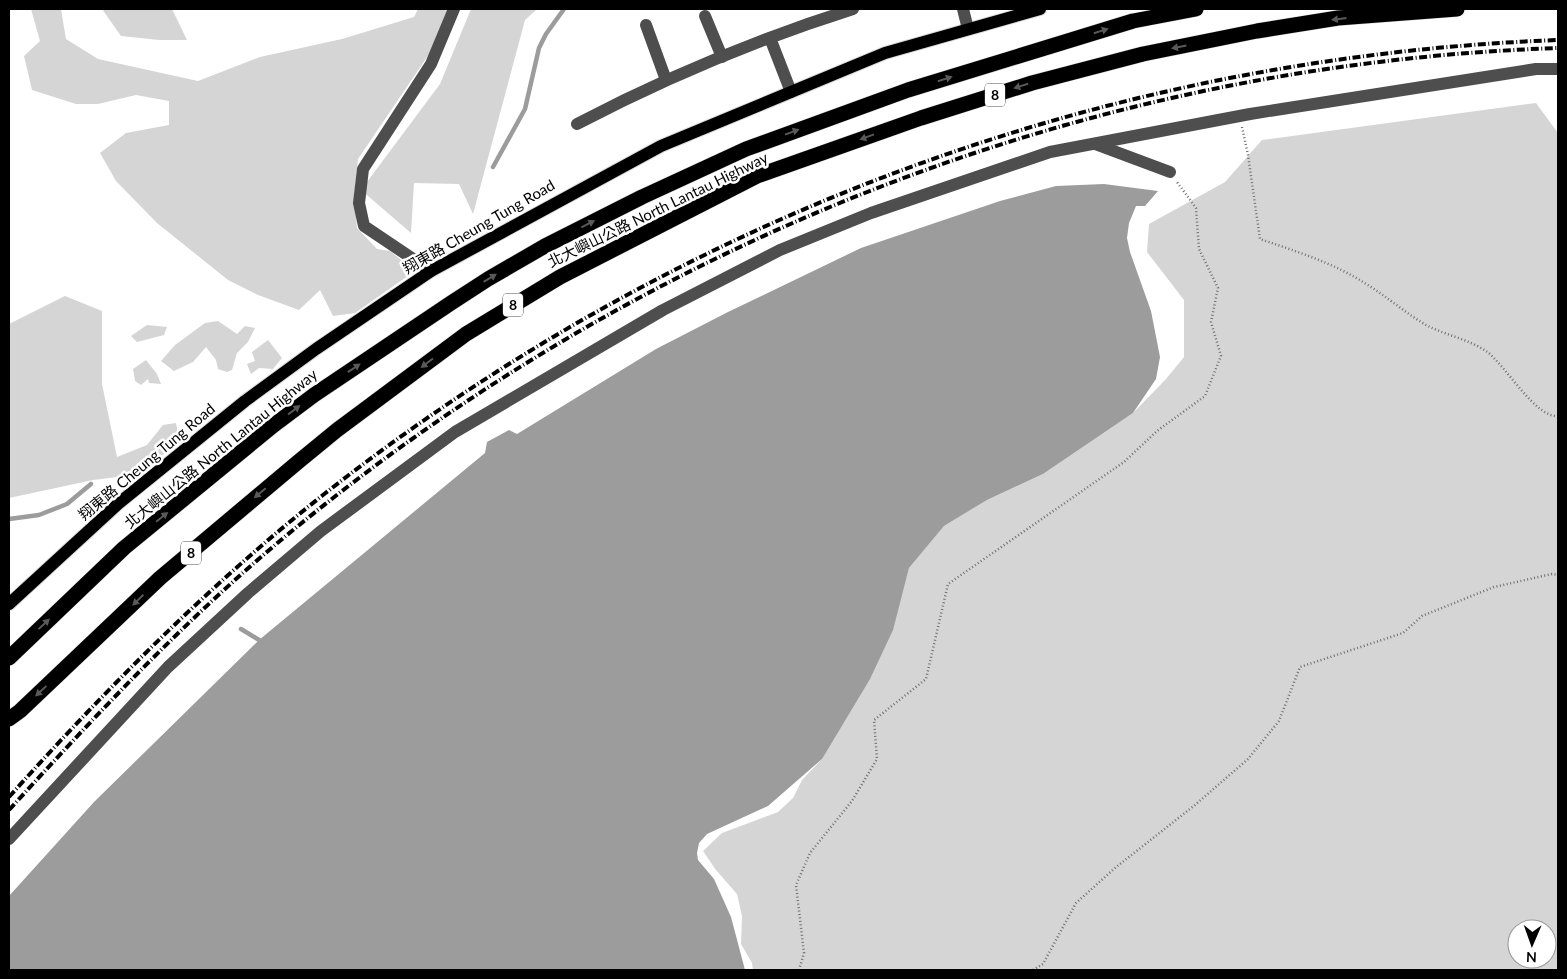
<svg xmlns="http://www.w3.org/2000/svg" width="1567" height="979" viewBox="0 0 1567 979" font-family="Lato,'Noto Sans TC',sans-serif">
  <rect width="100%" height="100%" fill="#fff"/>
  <g fill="#d5d5d5" fill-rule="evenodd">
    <path d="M31,9H61L66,39L98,59L198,81L260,57L342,39L414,17L418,9H452L444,32L358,159L354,197L357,228L377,249L390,251L415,271L355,313L333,316L320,290L299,310L258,295L228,280L157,223L116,181L100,153L126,133L169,125V101L136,95L98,104H76L32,90L24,56L40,41Z"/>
    <path d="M102,9H172L187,40H159L121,36Z"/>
    <path d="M471,9H537L525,20L473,214L459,184L414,183L411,233L361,190L440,84Z"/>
    <path d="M1536,103L1558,133V970H753L752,963L741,944L742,916L737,894L716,870L703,851L722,833L778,812L793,798L802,780L822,759L901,597L909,568L944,526L987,500L1043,474L1133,413L1166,379L1184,357V300L1147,252L1149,224L1225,182L1262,140ZM1517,929H1547V959H1517Z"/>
    <path d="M65,296L102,311V384L117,457L147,445L163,425L176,423L180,443L134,475L93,480L9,498V324Z"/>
    <path d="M218,321L237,334L245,326L255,328L248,342L237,353L232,370L227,372L218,369L216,360L206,347L193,362L174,371L161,361L175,345L205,323Z"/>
    <path d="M147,325L167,327L164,335L137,342L131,336Z"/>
    <path d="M268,340L282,358L273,369L259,368L251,374L247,364L255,361L252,352Z"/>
    <path d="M146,360L157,374L161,384L149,383L148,379L141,385L135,381L133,369Z"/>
  </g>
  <path fill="#9c9c9c" d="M1104,184L1158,191L1145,206H1136L1129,223L1127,238L1130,252L1151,311L1160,357L1156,379L1133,413L1043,474L987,500L944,526L909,568L893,630L870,679L822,759L768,806L707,834L699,843L697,853L698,860L714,879L731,917L745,970H9V896L94,802L259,640L485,453L487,442L509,430L517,434L656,349L728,312L861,248L1000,201L1056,186Z"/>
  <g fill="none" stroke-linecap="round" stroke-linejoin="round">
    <g stroke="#9c9c9c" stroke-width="4.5">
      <path d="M493,167L525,109L539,48L546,34L564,9"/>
      <path d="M9,519L39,515L67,504L91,484"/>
      <path d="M241,629L259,640"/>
    </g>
    <defs>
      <path id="major" d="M9,604L119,503L245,401L316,349L431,271L661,146L885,53L1040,9"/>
      <g id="highway">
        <path d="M9,658L124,548L274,425L314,395L451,303L488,279L545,246L642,197L746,149L908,90L1133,21L1196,9"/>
        <path d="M9,719L20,711L160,578L298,462L337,430L466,334L560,277L757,176L921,118L1032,83L1143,54L1257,31L1338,18L1457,9"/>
      </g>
    </defs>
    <use href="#major" stroke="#dbdbdb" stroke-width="14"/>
    <use href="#highway" stroke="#dbdbdb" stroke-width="16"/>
    <g stroke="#707070" stroke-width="2.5" stroke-dasharray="1 2.5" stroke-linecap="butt">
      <path d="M1242,127L1248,155L1260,239C1295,251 1331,262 1363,282C1385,295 1404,312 1426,325C1445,335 1468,339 1486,351C1505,364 1535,418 1558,416"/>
      <path d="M799,970L804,953L796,885L810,853L852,801L877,759L874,720L926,679L948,584L1124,462L1157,431L1205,396L1221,356L1211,322L1218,288L1199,249L1196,208L1177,182"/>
      <path d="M1033,970L1043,964L1076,903L1115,868L1195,805L1248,759L1279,721L1300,667L1403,633L1422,616L1494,587L1552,574L1558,575"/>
    </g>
    <g stroke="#4e4e4e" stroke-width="12">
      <path d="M963,9L968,29"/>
      <path d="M705,16L722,57"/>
      <path d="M646,25L666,80"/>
      <path d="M770,38L791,92"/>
      <path d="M577,124C665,78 758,39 853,9"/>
      <path d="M1095,144L1170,172"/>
      <path d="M431,271L364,226L359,203L363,169L431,64L454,9"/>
      <path d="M9,839L168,667L248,593L321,531L455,432L663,310L780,250L871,213L1050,152L1250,114L1536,69H1558"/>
    </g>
    <use href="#major" stroke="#000" stroke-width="12"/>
    <use href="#highway" stroke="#000" stroke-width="15"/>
    <g stroke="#000" stroke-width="4" stroke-dasharray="8 2.5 1 2.5" stroke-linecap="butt">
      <path d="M9,797C106,689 209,585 323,495C678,216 1107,57 1558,40"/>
      <path d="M9,810C95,716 183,622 281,540C641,240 1089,64 1558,48"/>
    </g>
  </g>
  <defs><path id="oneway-solid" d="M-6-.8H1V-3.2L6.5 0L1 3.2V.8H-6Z" transform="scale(1.25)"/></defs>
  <g fill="#595959">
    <use href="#oneway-solid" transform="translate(1339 19) rotate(173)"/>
    <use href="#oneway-solid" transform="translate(1101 31) rotate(-17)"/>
    <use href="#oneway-solid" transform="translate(1179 47) rotate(169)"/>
    <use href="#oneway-solid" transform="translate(945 79) rotate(-17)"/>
    <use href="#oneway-solid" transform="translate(1021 86) rotate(162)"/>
    <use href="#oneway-solid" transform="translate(792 132) rotate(-20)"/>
    <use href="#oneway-solid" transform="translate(867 137) rotate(160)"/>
    <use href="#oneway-solid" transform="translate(588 224) rotate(-27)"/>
    <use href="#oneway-solid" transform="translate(490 278) rotate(-31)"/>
    <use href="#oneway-solid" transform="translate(427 363) rotate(143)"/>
    <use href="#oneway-solid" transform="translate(354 368) rotate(-34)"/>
    <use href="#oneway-solid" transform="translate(294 410) rotate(-37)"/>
    <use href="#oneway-solid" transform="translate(260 493) rotate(140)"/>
    <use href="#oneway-solid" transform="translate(162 517) rotate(-39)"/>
    <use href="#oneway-solid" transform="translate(138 600) rotate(136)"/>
    <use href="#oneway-solid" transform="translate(44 624) rotate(-43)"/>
    <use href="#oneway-solid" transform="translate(41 691) rotate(137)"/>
  </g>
  <g text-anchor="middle" stroke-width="5" stroke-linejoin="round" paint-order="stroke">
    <g fill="#fff" stroke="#4c4c4c" stroke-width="1">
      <rect x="985" y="83.5" width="20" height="23" rx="4"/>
      <rect x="503" y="293.5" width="20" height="23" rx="4"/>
      <rect x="181" y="541.5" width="20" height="23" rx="4"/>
    </g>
    <g font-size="14" font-weight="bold" fill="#000">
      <text x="995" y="100">8</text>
      <text x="513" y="310">8</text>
      <text x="191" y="558">8</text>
    </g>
    <g font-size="15" fill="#000" stroke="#fff">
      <text transform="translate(658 210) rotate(-26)" y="5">北大嶼山公路 North Lantau Highway</text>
      <text transform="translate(479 227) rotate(-30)" y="5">翔東路 Cheung Tung Road</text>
      <text transform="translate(221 449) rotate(-39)" y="5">北大嶼山公路 North Lantau Highway</text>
      <text transform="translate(147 462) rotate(-40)" y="5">翔東路 Cheung Tung Road</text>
    </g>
  </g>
  <rect width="1567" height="979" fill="none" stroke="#000000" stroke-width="20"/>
  <g transform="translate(1532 944) rotate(182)"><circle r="24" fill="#ffffff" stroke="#999999"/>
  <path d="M0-4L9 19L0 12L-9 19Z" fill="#000000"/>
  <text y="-8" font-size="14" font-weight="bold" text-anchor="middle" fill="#000000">N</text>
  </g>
</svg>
